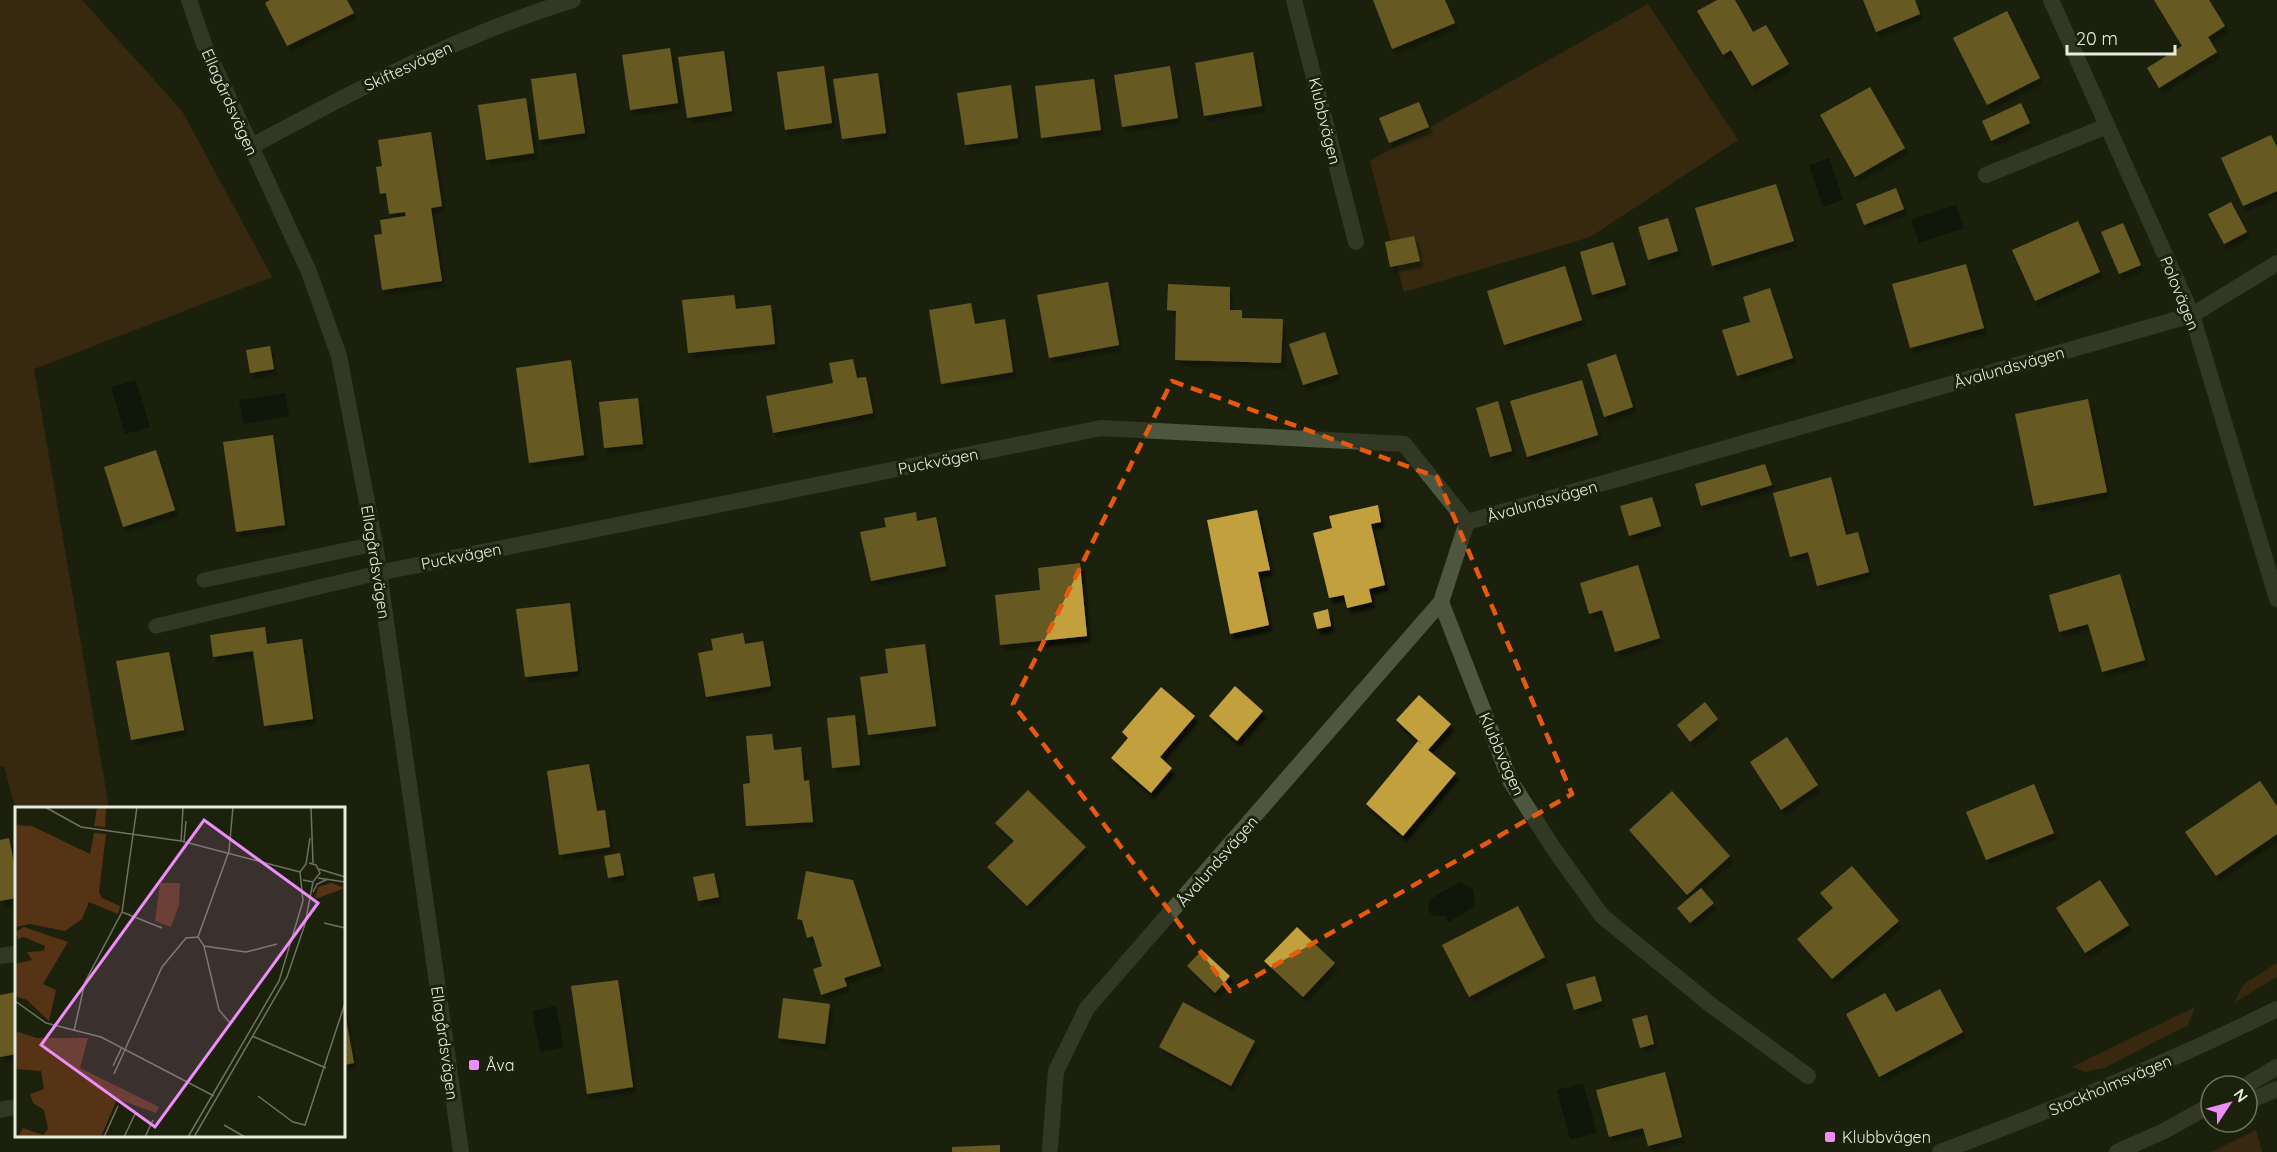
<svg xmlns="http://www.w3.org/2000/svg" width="2277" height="1152" viewBox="0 0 2277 1152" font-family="Quicksand,sans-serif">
  <defs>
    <filter id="shadow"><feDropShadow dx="3.5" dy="6" stdDeviation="1.5" flood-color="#0009"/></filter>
  </defs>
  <rect width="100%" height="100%" fill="#1c210c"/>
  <g fill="#573316">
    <path d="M0,0H82L182,111L272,277L34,369L109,808L16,810L4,766L0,767Z"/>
    <path d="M1648,4L1738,140L1590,237L1404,292L1370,161Z"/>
    <path d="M2277,963V977L2235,1002L2243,985Z"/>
    <path d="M2195,1007L2188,1025L2104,1068L2085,1072L2072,1067Z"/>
    <path d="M2256,1130L2262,1152H2211Z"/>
  </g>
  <g fill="#000a08">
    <path d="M1829,158L1843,200L1823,207L1809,165Z"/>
    <path d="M1956,205L1964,228L1919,243L1911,220Z"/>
    <path d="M136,380L150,427L125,434L111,387Z"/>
    <path d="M285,393L289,416L244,424L239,400Z"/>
    <path d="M1459,882L1473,889L1475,904L1469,910L1449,922L1445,916H1433L1428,910L1429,900Z"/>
    <path d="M556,1006L564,1047L540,1052L532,1011Z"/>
    <path d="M1583,1083L1597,1133L1570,1140L1557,1090Z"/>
  </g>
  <g fill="#c2a03e" filter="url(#shadow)">
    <path d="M270,0H347L354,13L287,46L265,3Z"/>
    <path d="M1373,0H1445L1455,23L1392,49Z"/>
    <path d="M1717,0H1735L1753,32L1766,25L1789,64L1752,86L1731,50L1723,55L1697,11Z"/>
    <path d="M1863,0H1915L1920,14L1876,32Z"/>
    <path d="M2154,0H2209L2225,26L2208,37L2217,52L2159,88L2147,68L2182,46Z"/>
    <path d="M2007,11L2040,78L1987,105L1953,38Z"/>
    <path d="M670,48L678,103L630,110L622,55Z"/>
    <path d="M724,51L732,111L687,118L678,57Z"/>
    <path d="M1253,52L1262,106L1204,116L1195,63Z"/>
    <path d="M824,66L832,123L785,130L777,72Z"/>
    <path d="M1170,66L1178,118L1122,127L1114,75Z"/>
    <path d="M576,73L585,133L539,140L531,79Z"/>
    <path d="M878,73L886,133L842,139L833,79Z"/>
    <path d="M1094,79L1101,130L1041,138L1035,86Z"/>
    <path d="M1011,85L1018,138L965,145L957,93Z"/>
    <path d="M1870,87L1905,148L1855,177L1820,115Z"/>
    <path d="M526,98L534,153L486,160L478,105Z"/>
    <path d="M1419,102L1429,127L1389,143L1379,118Z"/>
    <path d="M2021,103L2030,123L1991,141L1982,121Z"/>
    <path d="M431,132L442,206L431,208L442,281L382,290L374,235L382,234L380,220L406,216L405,212L389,214L386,193L380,194L376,167L382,166L378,140Z"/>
    <path d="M2271,135L2277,147V191L2243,206L2221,158Z"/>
    <path d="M1776,184L1794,241L1712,266L1695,208Z"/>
    <path d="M1896,188L1904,209L1864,225L1856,204Z"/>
    <path d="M2231,202L2247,232L2224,244L2208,214Z"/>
    <path d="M1668,218L1678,251L1648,260L1638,227Z"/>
    <path d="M2078,221L2100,272L2035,301L2012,250Z"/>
    <path d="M2123,223L2141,265L2119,274L2101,232Z"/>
    <path d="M1414,236L1420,261L1390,267L1385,242Z"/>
    <path d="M1613,242L1626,285L1592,295L1580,252Z"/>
    <path d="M1966,264L1984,328L1910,348L1892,284Z"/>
    <path d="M1565,266L1582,320L1504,345L1487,291Z"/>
    <path d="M1108,282L1119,345L1049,358L1037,295Z"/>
    <path d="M1168,284L1230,287V310H1242V318L1283,319L1281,363L1175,360L1176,311L1167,310Z"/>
    <path d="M1770,288L1793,358L1737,376L1722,330L1750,322L1743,297Z"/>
    <path d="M734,295L736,309L771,305L775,344L688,353L682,300Z"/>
    <path d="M971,303L975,324L1005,319L1013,372L941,384L929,310Z"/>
    <path d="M1325,332L1338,374L1303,385L1289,344Z"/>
    <path d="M270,346L274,369L250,373L246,350Z"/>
    <path d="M1616,354L1633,407L1604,417L1587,364Z"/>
    <path d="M853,359L857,378L866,377L873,413L773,433L766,396L833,383L829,363Z"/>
    <path d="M571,360L584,455L529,463L516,368Z"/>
    <path d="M1582,380L1598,435L1527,457L1510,401Z"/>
    <path d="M638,398L643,444L604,448L599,402Z"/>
    <path d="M2088,399L2107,492L2034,506L2015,414Z"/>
    <path d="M1498,401L1512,451L1490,457L1476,408Z"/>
    <path d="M273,435L285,525L236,532L223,442Z"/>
    <path d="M156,450L175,510L123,527L104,467Z"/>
    <path d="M1765,464L1772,485L1701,506L1695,484Z"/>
    <path d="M1831,477L1846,535L1858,532L1869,572L1817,586L1808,552L1790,557L1773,493Z"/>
    <path d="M1652,497L1661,526L1629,536L1620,506Z"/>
    <path d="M1378,505L1381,522L1371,524L1385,585L1369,589L1372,602L1347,608L1344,595L1329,598L1313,533L1332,528L1329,516Z"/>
    <path d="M1257,510L1270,570L1258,572L1269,625L1230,634L1207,520Z"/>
    <path d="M916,512L917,521L936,517L946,566L871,581L860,532L886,527L884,518Z"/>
    <path d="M1080,563L1087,636L1000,645L995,595L1040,590L1038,568Z"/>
    <path d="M1638,565L1660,638L1615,652L1602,610L1589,614L1580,583Z"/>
    <path d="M2120,574L2145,660L2102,672L2088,624L2059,632L2049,595Z"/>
    <path d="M570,603L578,671L525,677L516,609Z"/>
    <path d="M1328,609L1331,626L1317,629L1313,613Z"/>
    <path d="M265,627L267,644L302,639L313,719L264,726L253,651L213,657L210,635Z"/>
    <path d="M743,633L745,644L763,641L771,686L706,697L698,653L713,650L711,639Z"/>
    <path d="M925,644L936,726L868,735L860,677L888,673L885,649Z"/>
    <path d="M169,652L184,730L131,740L116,661Z"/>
    <path d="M1235,686L1263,711L1237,741L1209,716Z"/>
    <path d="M1161,687L1195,716L1160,757L1172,768L1151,793L1111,758L1128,738L1122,732Z"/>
    <path d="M1419,695L1451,724L1428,750L1456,773L1403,836L1366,804L1418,741L1423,745L1396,720Z"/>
    <path d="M1705,702L1718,719L1690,742L1677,725Z"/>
    <path d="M855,715L860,765L832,768L827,718Z"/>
    <path d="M772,734L774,750L801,747L804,781L809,780L813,822L746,826L743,784L750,783L746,736Z"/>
    <path d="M1787,737L1818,785L1781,810L1750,762Z"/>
    <path d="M589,764L597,811L605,810L610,847L559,855L547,771Z"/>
    <path d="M2260,781L2277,806V834L2216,876L2185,832Z"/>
    <path d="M2034,784L2054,833L1986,860L1966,812Z"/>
    <path d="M1028,790L1086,847L1027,906L987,867L1014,841L995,823Z"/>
    <path d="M1672,791L1730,856L1687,895L1629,830Z"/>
    <path d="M9,838L16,873V898L0,901V840Z"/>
    <path d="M620,853L624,875L608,878L604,856Z"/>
    <path d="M1852,866L1899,921L1832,979L1797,939L1833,908L1820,893Z"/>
    <path d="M806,871L853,880L881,966L844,978L847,986L821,995L813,969L822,966L813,936L807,938L802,920L797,919Z"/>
    <path d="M714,873L719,897L698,901L693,877Z"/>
    <path d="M2100,880L2129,925L2085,953L2056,908Z"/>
    <path d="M1701,888L1714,903L1690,923L1677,908Z"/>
    <path d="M1518,906L1545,957L1469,997L1442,945Z"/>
    <path d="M1297,927L1335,963L1303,997L1264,961Z"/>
    <path d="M1202,950L1230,976L1215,993L1187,966Z"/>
    <path d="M1595,976L1602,1001L1574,1010L1566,984Z"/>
    <path d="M618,980L633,1087L587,1094L571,986Z"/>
    <path d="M1940,989L1963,1032L1879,1077L1846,1014L1885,993L1896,1012Z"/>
    <path d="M16,992V1054L0,1057V995Z"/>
    <path d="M783,998L830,1004L825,1044L778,1038Z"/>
    <path d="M1183,1002L1255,1041L1231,1086L1159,1047Z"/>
    <path d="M344,1008L354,1063L344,1065Z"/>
    <path d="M1647,1015L1654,1044L1640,1048L1632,1019Z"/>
    <path d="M1665,1072L1682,1137L1648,1146L1643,1128L1609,1137L1596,1090Z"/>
    <path d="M1000,1145V1152H952V1147Z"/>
  </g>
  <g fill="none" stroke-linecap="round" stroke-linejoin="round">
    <g stroke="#4f563f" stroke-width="15">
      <path d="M204,580L375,544"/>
      <path d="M156,626L378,573"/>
    </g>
    <g stroke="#4f563f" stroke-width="16">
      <path d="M189,0L204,44L309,272L339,356L375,544L461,1152"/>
      <path d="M1294,0L1356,242"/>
      <path d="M2051,0L2192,315L2277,599"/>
      <path d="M250,147C354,91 458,35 573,0"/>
      <path d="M1986,175L2107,126"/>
      <path d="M378,573L1101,428L1404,444L1467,522"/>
      <path d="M1441,602L1511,782L1554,849L1602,916L1711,1005L1808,1076"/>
      <path d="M0,956L14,954"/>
      <path d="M0,1110L16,1107"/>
      <path d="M1050,1148L1056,1071L1087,1008L1441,602L1467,522L2192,315L2277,263"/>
    </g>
    <g stroke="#4f563f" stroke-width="16">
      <path d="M2245,1086L2277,1067"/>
      <path d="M2247,1102L2277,1089"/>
      <path d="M1940,1152C2055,1109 2168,1063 2277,1009"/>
      <path d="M2117,1152L2164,1131L2211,1105"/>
    </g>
  </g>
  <path d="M0 0H2277V1152H0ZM1172,381L1437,477L1572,794L1230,991L1013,704Z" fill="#1c210c" fill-opacity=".55" fill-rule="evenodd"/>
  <path fill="none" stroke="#e8590c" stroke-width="4.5" stroke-dasharray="12 8" stroke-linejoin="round" d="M1172,381L1437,477L1572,794L1230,991L1013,704Z"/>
  <g fill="#ee8cf8" stroke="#1c210c" stroke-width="2">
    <rect x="468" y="1059" width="12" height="12" rx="3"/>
    <rect x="1824" y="1131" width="12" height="12" rx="3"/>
  </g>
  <g text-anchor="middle" stroke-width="6" stroke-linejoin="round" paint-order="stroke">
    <g font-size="16" fill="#e8ecde" stroke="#1c210c">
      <text transform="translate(408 66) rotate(-25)" y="6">Skiftesvägen</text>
      <text transform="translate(230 102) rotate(66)" y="6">Ellagårdsvägen</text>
      <text transform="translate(1325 121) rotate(76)" y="6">Klubbvägen</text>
      <text transform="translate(2180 293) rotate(68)" y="6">Polovägen</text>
      <text transform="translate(2009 367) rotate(-16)" y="6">Åvalundsvägen</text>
      <text transform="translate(938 461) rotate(-11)" y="6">Puckvägen</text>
      <text transform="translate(1542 501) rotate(-16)" y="6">Åvalundsvägen</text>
      <text transform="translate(461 556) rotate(-11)" y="6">Puckvägen</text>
      <text transform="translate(376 562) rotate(81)" y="6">Ellagårdsvägen</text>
      <text transform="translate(1502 754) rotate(66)" y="6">Klubbvägen</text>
      <text transform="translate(1217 861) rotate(-49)" y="6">Åvalundsvägen</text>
      <text transform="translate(445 1043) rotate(82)" y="6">Ellagårdsvägen</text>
      <text transform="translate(2110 1085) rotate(-23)" y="6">Stockholmsvägen</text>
    </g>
    <g font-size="16" fill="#e8ecde" stroke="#1c210c" text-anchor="start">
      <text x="486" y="1071">Åva</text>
      <text x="1842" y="1143">Klubbvägen</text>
    </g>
  </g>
  <g transform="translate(15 807)">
    <rect width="330" height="330" fill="#1c210c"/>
    <path d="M82,0H91L90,20L79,19ZM0,18L17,19L75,47L79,26L91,27L84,85L87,91L105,99L103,107L74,95L67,112L50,124L15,117L0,120ZM145,76H165L164,98L156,120L140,114ZM316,76L330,81L300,92L303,80ZM9,120L53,135L28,177L41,183L34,214L12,193L0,189V157L17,153L12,145L29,144L30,139L9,130L3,132L0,125ZM3,225L22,231H73L65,261L144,300L141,306L102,292L86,330H3L8,321L28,328L33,322L29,303L18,296L15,287L29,282L26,264L0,262V228Z" fill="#573316"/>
    <path fill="none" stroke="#6e7260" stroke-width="1.5" d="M30,0L66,20L166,34L285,65M296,0L298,56M166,34L168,1M169,35L171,14M304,62L330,70M303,71L330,75M288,73L298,75L305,66L301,58L294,56M298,85L302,77L313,72M107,105L147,121M309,116L330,121M189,139L231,145L262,137M0,194L31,216L86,230L199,289M215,216L204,203L189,139L183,130L214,44L218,0M59,224L70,175L107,105L122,0M237,229L311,261M98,259L107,240M99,267L147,160L171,131L183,130M243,289L278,315L290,318L330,196M209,318L230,330M89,330L103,299M109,330L121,305M130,330L138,313M173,330L264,174L288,94L285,65L291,57L295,31M179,330L272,170L290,117L298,75"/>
    <path fill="#ee8cf8" fill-opacity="0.15" stroke="#ee8cf8" stroke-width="3" d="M189,13L303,96L140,320L26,238Z"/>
    <rect width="330" height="330" fill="none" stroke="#e8ecde" stroke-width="3"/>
  </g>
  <g transform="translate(2229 1104) rotate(54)"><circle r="28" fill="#1c210c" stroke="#6e7260" stroke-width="1.5"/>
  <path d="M0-4.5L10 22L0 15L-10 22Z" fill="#ee8cf8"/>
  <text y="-9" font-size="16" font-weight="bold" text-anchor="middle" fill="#e8ecde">N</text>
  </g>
  <path d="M2067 45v9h108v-9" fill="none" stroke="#e8ecde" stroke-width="3"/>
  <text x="2076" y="45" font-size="18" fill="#e8ecde" stroke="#1c210c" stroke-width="4.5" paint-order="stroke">20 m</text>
</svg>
